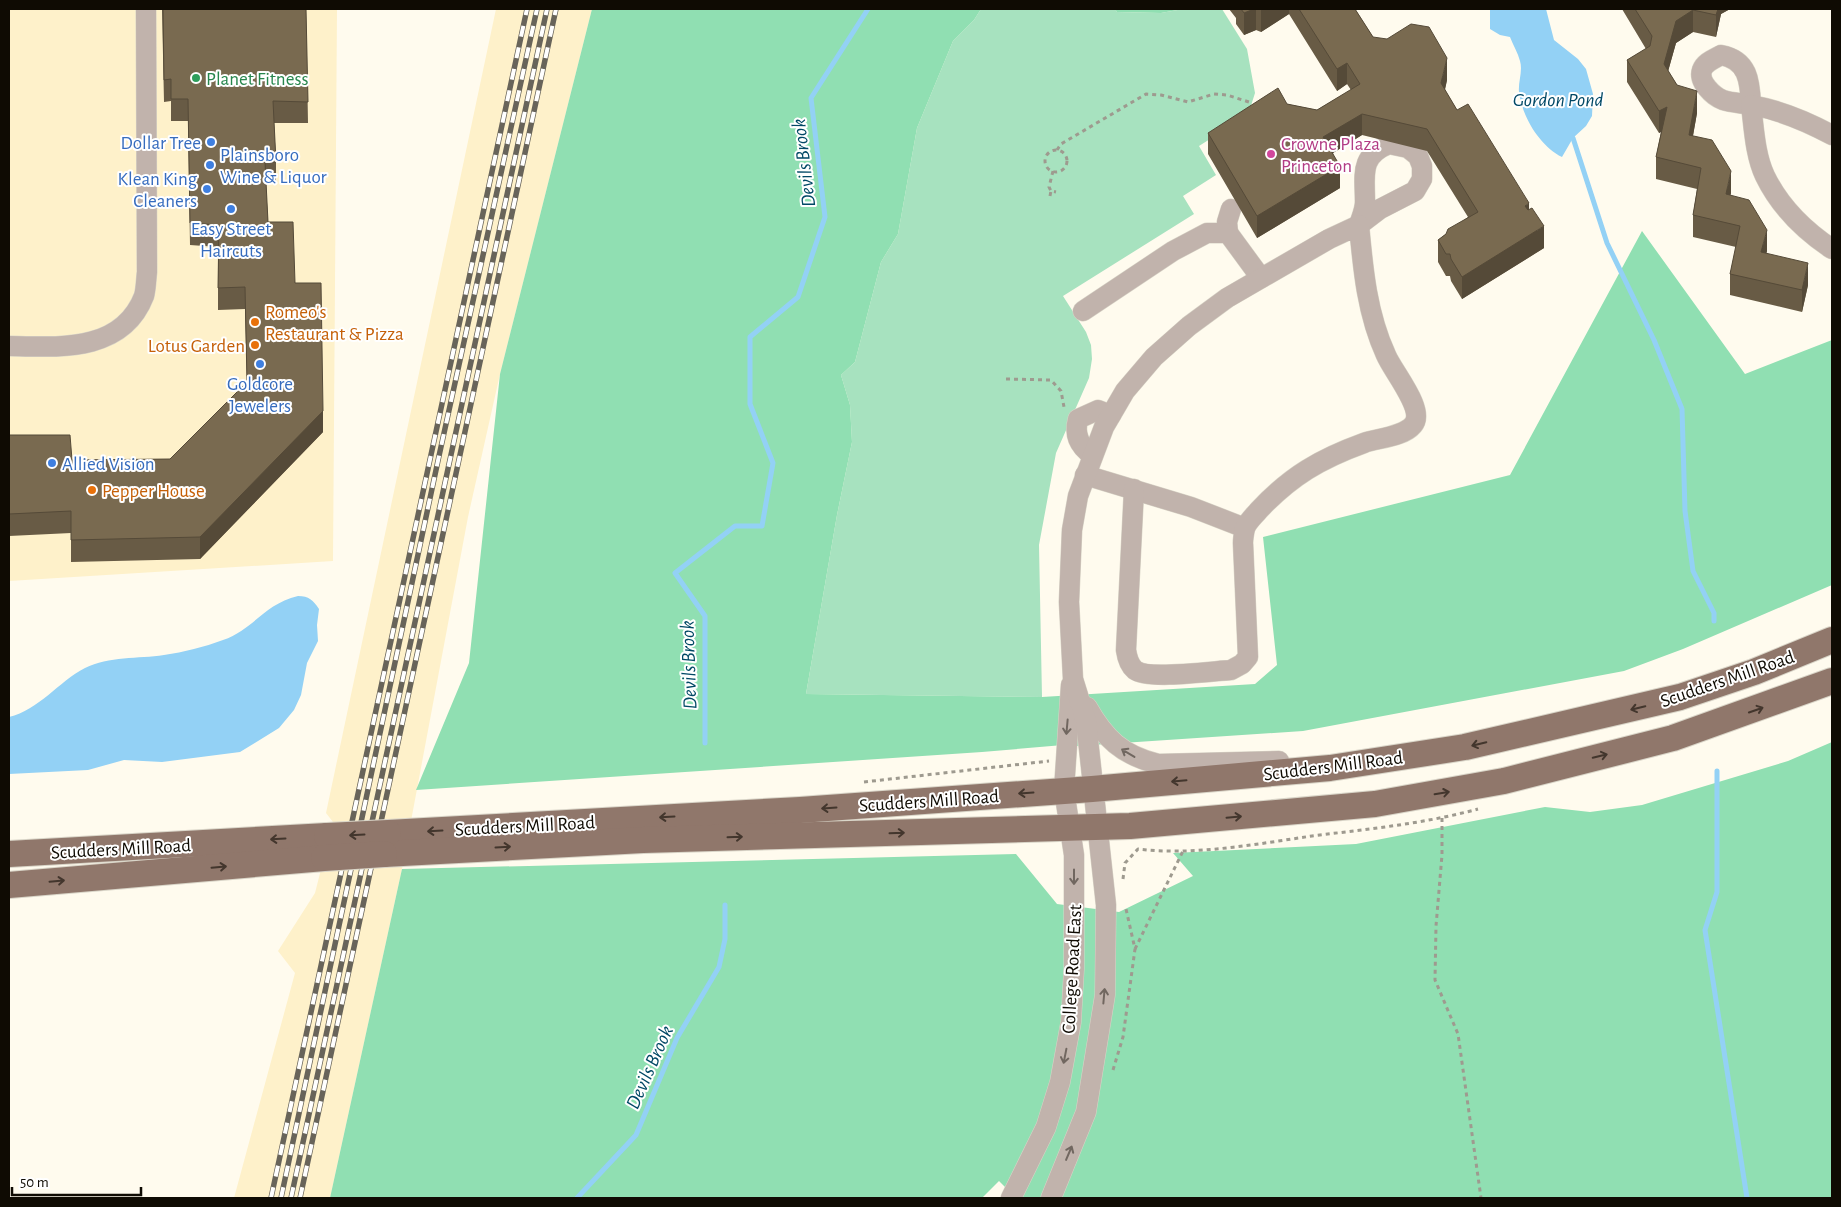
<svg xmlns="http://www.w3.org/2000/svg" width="1841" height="1207" viewBox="0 0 1841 1207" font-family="'Alegreya Sans',sans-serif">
  <rect width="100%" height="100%" fill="#fffbee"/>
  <g fill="#fef1ca">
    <path d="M9,9H337L333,561L9,581Z"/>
    <path d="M496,9H592L500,374L468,517L402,869L330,1198H234L295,973L278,951L315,893L333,822L326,813Z"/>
  </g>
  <path fill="#a7e2bf" d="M981,9H1115L1117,12L1161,13L1183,9H1222L1247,49L1255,93L1248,115L1199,146L1216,175L1183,196L1194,214L1063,296L1086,332L1091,345L1092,359L1089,378L1056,453L1039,545L1042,697L806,694L837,515L852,442L850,405L841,375L855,362L881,262L898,234L917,128L953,41L974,20Z"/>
  <g fill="#90dfb2">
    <path d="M592,9H981L974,20L953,41L917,128L898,234L881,262L855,362L841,375L850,405L852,442L837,515L806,694L1042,697L1255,684L1277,665L1263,537L1510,475L1642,231L1745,374L1832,340V585L1683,649L1624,671L1303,731L1077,746L1075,744L982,752L416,790L469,663L500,374Z"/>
    <path d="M1115,9H1183L1161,13L1117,12Z"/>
    <path d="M1832,742V1198H1016L999,1181L982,1198H330L402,869L1016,854L1057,904L1119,912L1193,876L1173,853L1356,844L1545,807L1590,812L1642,805L1788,761Z"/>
  </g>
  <g fill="#93d1f5">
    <path d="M1490,9H1546L1554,40L1578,59L1586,69L1593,94L1592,116L1586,126L1573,138L1562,157C1540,146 1522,117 1519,92C1518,82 1523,71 1520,61C1518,53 1513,45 1510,37L1500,35L1490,29Z"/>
    <path d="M298,596C309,596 313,600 319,609L317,625L318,641L307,663L301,695L294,710L279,728L240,752L162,762L124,760L88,770L9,774V717C39,710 58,682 85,668C109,656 138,659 164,655C184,652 204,647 223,640C254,629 264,604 298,596Z"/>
  </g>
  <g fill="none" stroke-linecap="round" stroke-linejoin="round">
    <g stroke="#93d1f5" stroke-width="5">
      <path d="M1573,138L1607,243L1654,340L1682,409L1685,511L1693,571L1714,613V621"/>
      <path d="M705,743V616L675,573L735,526H762L773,463L750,404V337L798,297L825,217L811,98L868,9"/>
      <path d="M1717,771V892L1705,930L1747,1198"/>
      <path d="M577,1198L636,1135L677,1038L719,967L725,939V905"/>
    </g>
    <defs>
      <g id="minor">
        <path d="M1721,55C1748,60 1750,81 1751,105C1742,103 1732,103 1723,100C1713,96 1698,82 1702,70C1705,62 1714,59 1721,55Z"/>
        <path d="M1832,135C1806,121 1780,110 1751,105C1754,128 1755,155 1765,176C1780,207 1805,231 1832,249"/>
        <path d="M1389,144L1408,148L1418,156L1422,166V179L1415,191L1380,209L1359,225C1361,218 1365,210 1365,202C1365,175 1359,156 1389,144Z"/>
        <path d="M1228,233L1227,222L1231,209"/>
        <path d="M1083,311L1173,251L1207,233H1228L1261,278"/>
        <path d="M9,346C58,347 122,353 144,296C146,289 146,280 147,272L146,9"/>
        <path d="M1092,455C1079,446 1074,434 1078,419L1098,410L1111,415"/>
        <path d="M1085,475L1191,507L1245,528"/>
        <path d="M1087,707C1105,739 1122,755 1158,764L1279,761"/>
        <path d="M1011,1198L1046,1127L1060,1082L1071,1022L1074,969V855L1064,790L1071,685"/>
        <path d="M1051,1198L1086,1112L1105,995L1106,905L1086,721L1073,679L1069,602L1072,530L1078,496L1104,427L1125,391L1154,357L1189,326L1227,298L1329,239L1359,225C1363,269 1367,314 1386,355C1393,372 1426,410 1413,425C1403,437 1378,438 1364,443C1320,459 1291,476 1259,510C1254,516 1248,521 1245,528C1244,533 1243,538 1243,543L1248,657L1242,664L1231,670C1213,671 1148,680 1135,670C1129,665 1127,657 1126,650L1134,489"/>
      </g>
      <g id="major">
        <path d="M388,833L800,810L1092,789L1330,768L1465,747L1680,697L1754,672L1832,640"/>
        <path d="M9,854L327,836"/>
        <path d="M384,854L643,840L1130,826L1375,804L1504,781L1673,738L1832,681"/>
        <path d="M9,885L324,858"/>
      </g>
    </defs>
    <use href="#minor" stroke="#d9d5c8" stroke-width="21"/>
    <use href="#major" stroke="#d9d5c8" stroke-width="28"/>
    <g stroke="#9e9a8f" stroke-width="3" stroke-dasharray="4 4" stroke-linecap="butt">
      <path d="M1057,150L1061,144L1146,94L1161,95L1188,102L1214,94L1227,95L1252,103"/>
      <circle cx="1056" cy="161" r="11"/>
      <path d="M1053,171L1049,187L1051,191L1056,192"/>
      <path d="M1050,196L1051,191"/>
      <path d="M1006,379L1051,380L1061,391L1064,407"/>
      <path d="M864,782L1049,761"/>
      <path d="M1442,818V855L1436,926L1435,980L1458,1034L1481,1198"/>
      <path d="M1123,879L1125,863L1138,849C1193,856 1257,844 1312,836C1368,829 1423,824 1478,809"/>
      <path d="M1135,949L1183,851"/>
      <path d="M1113,1070L1123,1037L1135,949L1126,909"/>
    </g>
    <use href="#minor" stroke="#c1b3ac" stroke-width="20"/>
    <use href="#major" stroke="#90776b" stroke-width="26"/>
    <defs>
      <g id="rail">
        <path d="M271,1198L527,9"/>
        <path d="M281,1198L439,456L537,9"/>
        <path d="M291,1198L547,9"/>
        <path d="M300,1198L556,9"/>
      </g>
    </defs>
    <use href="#rail" stroke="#68645a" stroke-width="5.5"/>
    <use href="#rail" stroke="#fff" stroke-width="4" stroke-dasharray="11" stroke-linecap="butt"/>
    <defs>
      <g id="major-bridge">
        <path d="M327,836L388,833"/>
        <path d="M324,858L384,854"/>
      </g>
    </defs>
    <use href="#major-bridge" stroke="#d9d5c8" stroke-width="28" stroke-linecap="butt"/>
    <use href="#major-bridge" stroke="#90776b" stroke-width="26"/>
  </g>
  <g fill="#685b45">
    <path d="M162,9H306L308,123H274L276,162V184H266L268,222L295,283L323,432L200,559L71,562V533L9,536V435L72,460L170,459L247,382L245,309L218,310V247L190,245L188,121H171V101L164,102Z"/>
    <path d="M1229,9H1355L1373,37L1447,80L1445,90L1457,110L1529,210L1544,248L1462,299L1451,281L1450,276H1446L1438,262V240L1468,217L1427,151L1362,135L1333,153L1340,188L1257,238L1208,154V133L1287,104L1317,110L1351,90L1347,84L1337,91L1289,14L1261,32L1256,30L1244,35L1236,24V18Z"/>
    <path d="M1622,9H1730L1721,14L1716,37L1693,32L1676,43L1668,71L1677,85L1697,113L1693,136L1731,193L1730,195L1767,251L1766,253L1808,285L1802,312L1730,295V274L1736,247L1693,237V215L1697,189L1656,179V157L1661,132L1659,133L1627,82V60L1646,49Z"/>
  </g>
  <g fill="#554a38">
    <path d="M1254,9H1256V30L1244,35V13Z"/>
    <path d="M1263,9H1289V14L1261,32V10Z"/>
    <path d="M1718,9H1730L1721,14L1716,37V15Z"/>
    <path d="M1693,10V32L1676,43L1664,86V64L1676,21Z"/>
    <path d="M1447,58V80L1441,105V83Z"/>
    <path d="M1347,63V84L1337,91V69Z"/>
    <path d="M1697,91V113L1689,157V135Z"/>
    <path d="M1667,107V129L1659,133V111Z"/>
    <path d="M1362,114V135L1323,159V137Z"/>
    <path d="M1340,166V188L1257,238V216Z"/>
    <path d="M1731,171V193L1726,216V194Z"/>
    <path d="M1529,203V225L1525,206Z"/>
    <path d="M1544,226V248L1462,299V277Z"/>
    <path d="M1767,230V251L1761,274V252Z"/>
    <path d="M1808,263V285L1802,312V290Z"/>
    <path d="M323,411V432L200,559V537Z"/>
  </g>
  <g fill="#796a50" stroke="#554a38">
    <path d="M163,9H306L308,102L273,101L276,162H265L268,222H293L295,283H321L323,411L200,537L71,540V511L9,514V435H70L72,460L170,459L247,382L245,287L218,288L219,225L190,223L188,99H171V79L164,80Z"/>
    <path d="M1241,9H1254L1244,13Z"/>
    <path d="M1299,9H1355L1373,37L1387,39L1411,24L1429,27L1447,58L1441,83L1457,110L1468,104L1529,203L1525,206L1528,210L1532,208L1544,226L1462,277L1451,259L1450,254H1446L1438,240L1446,234L1448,229L1478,212L1427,129L1362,114L1323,137L1340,166L1257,216L1208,133L1278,88L1287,104L1317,110L1360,84L1347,63L1337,69Z"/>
    <path d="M1635,9H1718L1716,15L1693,10L1676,21L1664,64L1677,85L1697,91L1689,135L1712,140L1731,171L1726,194L1749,200L1767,230L1761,252L1808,263L1802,290L1730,274L1740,226L1693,215L1701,168L1656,157L1667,107L1659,111L1627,60L1650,46L1652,36Z"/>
  </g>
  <defs><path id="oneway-shaft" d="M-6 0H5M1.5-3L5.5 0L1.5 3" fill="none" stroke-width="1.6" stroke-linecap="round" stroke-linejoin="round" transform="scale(1.25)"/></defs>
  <g stroke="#43362d">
    <use href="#oneway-shaft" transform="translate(1638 708) rotate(167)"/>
    <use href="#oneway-shaft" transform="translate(1756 710) rotate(-19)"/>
    <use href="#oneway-shaft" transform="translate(1479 744) rotate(167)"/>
    <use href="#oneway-shaft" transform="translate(1600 756) rotate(-14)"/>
    <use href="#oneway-shaft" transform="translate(1179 781) rotate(175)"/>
    <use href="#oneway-shaft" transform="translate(1026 793) rotate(176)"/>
    <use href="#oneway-shaft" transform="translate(1442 793) rotate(-9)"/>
    <use href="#oneway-shaft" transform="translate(829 808) rotate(176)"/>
    <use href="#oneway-shaft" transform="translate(667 817) rotate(177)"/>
    <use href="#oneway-shaft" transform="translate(1234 817) rotate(-5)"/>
    <use href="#oneway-shaft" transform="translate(435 831) rotate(177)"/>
    <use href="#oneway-shaft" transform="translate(897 833) rotate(-2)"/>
    <use href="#oneway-shaft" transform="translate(357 835) rotate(177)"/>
    <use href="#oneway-shaft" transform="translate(735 837) rotate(-2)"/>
    <use href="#oneway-shaft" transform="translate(278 839) rotate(177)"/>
    <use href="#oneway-shaft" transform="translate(503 847) rotate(-3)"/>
    <use href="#oneway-shaft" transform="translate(219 867) rotate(-5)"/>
    <use href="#oneway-shaft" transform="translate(57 881) rotate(-5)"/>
  </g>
  <g stroke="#716760">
    <use href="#oneway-shaft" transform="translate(1067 727) rotate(95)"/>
    <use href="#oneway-shaft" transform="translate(1128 753) rotate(-149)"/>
    <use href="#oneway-shaft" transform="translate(1074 877) rotate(90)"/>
    <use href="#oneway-shaft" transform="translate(1104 996) rotate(-85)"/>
    <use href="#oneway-shaft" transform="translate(1065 1056) rotate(101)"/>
    <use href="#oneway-shaft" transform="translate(1069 1153) rotate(-67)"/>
  </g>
  <circle fill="#2e9e5b" stroke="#fff" stroke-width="2" cx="196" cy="78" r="5"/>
  <g fill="#3f7fe0" stroke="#fff" stroke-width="2">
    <circle cx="211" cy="142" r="5"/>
    <circle cx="210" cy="165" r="5"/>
    <circle cx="207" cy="189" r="5"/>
    <circle cx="231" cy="209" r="5"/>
    <circle cx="260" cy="364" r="5"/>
    <circle cx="52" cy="463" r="5"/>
  </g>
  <circle fill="#d1479c" stroke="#fff" stroke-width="2" cx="1271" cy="154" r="5"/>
  <g fill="#e8710a" stroke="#fff" stroke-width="2">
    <circle cx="255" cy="322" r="5"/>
    <circle cx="255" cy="345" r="5"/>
    <circle cx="92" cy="490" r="5"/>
  </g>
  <g text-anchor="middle" stroke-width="4" stroke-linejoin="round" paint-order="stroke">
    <g font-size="19" fill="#27864d" stroke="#fff" text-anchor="start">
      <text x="206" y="85">Planet Fitness</text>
    </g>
    <g font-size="19" fill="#366cbe" stroke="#fff" text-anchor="end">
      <text x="201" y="149">Dollar Tree</text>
      <text x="220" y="161" text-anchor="start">Plainsboro<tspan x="220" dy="22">Wine &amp; Liquor</tspan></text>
      <text x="197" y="185">Klean King<tspan x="197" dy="22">Cleaners</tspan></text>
      <text x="231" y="235" text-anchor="middle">Easy Street<tspan x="231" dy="22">Haircuts</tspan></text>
      <text x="260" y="390" text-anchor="middle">Goldcore<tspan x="260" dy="22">Jewelers</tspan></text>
      <text x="62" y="470" text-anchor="start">Allied Vision</text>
    </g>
    <g font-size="19" fill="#b23c85" stroke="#fff" text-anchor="start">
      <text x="1281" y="150">Crowne Plaza<tspan x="1281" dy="22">Princeton</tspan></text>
    </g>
    <g font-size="19" fill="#c56008" stroke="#fff" text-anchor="start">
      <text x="265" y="318">Romeo's<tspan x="265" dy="22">Restaurant &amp; Pizza</tspan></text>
      <text x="245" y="352" text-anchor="end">Lotus Garden</text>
      <text x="102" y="497">Pepper House</text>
    </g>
    <g font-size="19" fill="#0f0b03" stroke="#fff">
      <text transform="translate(1727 678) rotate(-19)" y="7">Scudders Mill Road</text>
      <text transform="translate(1333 765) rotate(-7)" y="7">Scudders Mill Road</text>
      <text transform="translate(929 800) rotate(-4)" y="7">Scudders Mill Road</text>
      <text transform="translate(525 825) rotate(-3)" y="7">Scudders Mill Road</text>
      <text transform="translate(121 848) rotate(-3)" y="7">Scudders Mill Road</text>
      <text transform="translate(1071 969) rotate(-87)" y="7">College Road East</text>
    </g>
    <g font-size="20" font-style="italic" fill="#014865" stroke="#fff">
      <text x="1558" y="106">Gordon Pond</text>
      <text transform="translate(803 163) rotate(-97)" y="7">Devils Brook</text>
      <text transform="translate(688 665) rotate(-92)" y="7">Devils Brook</text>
      <text transform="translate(649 1067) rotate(-66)" y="7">Devils Brook</text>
    </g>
  </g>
  <rect width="1841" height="1207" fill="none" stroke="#0f0b03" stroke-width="20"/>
  <path d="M12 1187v8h129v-8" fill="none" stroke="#0f0b03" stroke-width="2.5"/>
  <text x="20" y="1187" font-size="15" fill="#0f0b03" stroke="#ffffff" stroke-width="4" paint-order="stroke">50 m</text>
</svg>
